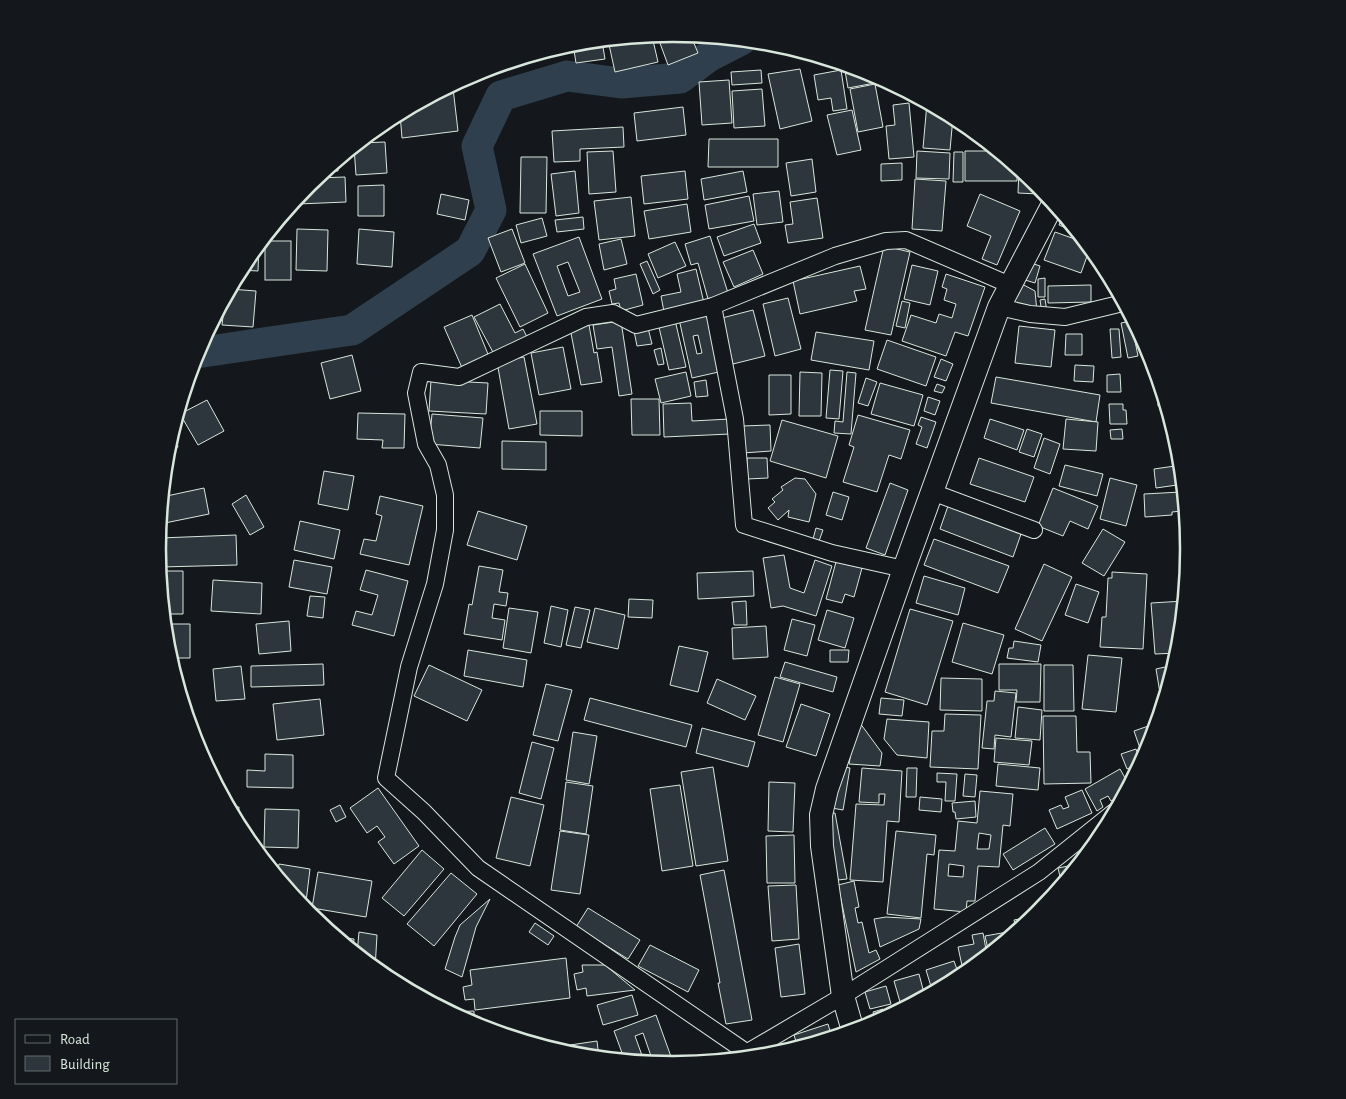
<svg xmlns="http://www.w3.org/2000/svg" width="1346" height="1099" viewBox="0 0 1346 1099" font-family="'Alegreya Sans',sans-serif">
  <rect width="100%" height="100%" fill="#14181c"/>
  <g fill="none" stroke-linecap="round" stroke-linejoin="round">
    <path stroke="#2f3f4d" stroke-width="31" d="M196,353L352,330L470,251L491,210L477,146L501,96L567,76L621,83L680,78L708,57L741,40"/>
  </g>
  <g fill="#2c363c" stroke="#d8e6dc" fill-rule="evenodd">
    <path d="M673,34L691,36L698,53L668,65L657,35Z"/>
    <path d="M652,36L658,62L615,72L608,40Z"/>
    <path d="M602,41L605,59L576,63L573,44Z"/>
    <path d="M844,65L873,74L875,83L848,88Z"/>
    <path d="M800,69L812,121L780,129L768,74Z"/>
    <path d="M761,70L762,83L732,85L731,72Z"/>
    <path d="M841,70L847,109L833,111L831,98L818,100L814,75Z"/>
    <path d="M729,80L732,123L702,125L699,82Z"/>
    <path d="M875,84L883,127L858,132L850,89Z"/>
    <path d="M453,88L458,131L402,138L400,114L445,89Z"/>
    <path d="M762,89L765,126L734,128L732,91Z"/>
    <path d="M909,103L914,157L889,159L886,126L895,125L893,105Z"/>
    <path d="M927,103L953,117L950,150L923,148Z"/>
    <path d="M683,107L686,135L637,141L634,113Z"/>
    <path d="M852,110L861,150L837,155L827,115Z"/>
    <path d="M623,127L624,147L580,149V161L554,162L552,131Z"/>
    <path d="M709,139H778V167H708Z"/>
    <path d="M385,142L387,173L356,175L354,147L359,143Z"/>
    <path d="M613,151L616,192L589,194L587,152Z"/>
    <path d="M917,151L950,153L949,179L916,178Z"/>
    <path d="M965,151H996L1017,168V181H965Z"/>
    <path d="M954,152H963V182H953Z"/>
    <path d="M521,157H547L546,213H520Z"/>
    <path d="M812,159L816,192L791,196L786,163Z"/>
    <path d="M338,160V171H325Z"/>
    <path d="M902,163V180L881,181V164Z"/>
    <path d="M1019,170L1028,177V184L1038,185L1039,187V194L1018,193Z"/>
    <path d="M575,171L579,213L556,216L551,174Z"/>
    <path d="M685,171L688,199L644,204L641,176Z"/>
    <path d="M743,171L747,192L704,200L701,179Z"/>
    <path d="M345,177L346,202L298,204L297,198L309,185L317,178Z"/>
    <path d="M915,179L946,181L942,231L912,229Z"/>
    <path d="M384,185V216H358V186Z"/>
    <path d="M779,191L783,222L757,225L753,194Z"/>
    <path d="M441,194L469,200L465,220L437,214Z"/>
    <path d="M980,194L1020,211L997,265L982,259L991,236L967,226Z"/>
    <path d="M749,196L754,221L709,229L705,205Z"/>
    <path d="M631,197L635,236L599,240L594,201Z"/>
    <path d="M817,198L823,238L788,243L785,225L793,224L790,202Z"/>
    <path d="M687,204L691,232L649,239L644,211Z"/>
    <path d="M1063,215L1077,233L1059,225Z"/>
    <path d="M583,217L584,229L557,232L555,220Z"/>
    <path d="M542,218L547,236L521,243L516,225Z"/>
    <path d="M754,224L761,243L724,256L717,237Z"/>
    <path d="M297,229L328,230L327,271L296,270Z"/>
    <path d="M359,229L394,232L392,267L357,264Z"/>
    <path d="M512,229L525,263L501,272L488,238Z"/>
    <path d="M1055,232L1086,243L1090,248L1081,273L1044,260Z"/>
    <path d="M710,236L728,293L708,299L698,263L691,265L685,244Z"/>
    <path d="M579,237L602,299L557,316L533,254ZM568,262L580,292L568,296L557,266Z"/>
    <path d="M621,239L627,264L604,270L599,244Z"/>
    <rect x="265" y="241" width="26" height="39"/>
    <path d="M675,242L686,266L658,278L648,254Z"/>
    <path d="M259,244L258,271L240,270L244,263Z"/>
    <path d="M884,246L910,252L891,335L865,330Z"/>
    <path d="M753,250L763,274L734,287L723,262Z"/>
    <path d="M647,261L660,290L653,294L640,264Z"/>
    <path d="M1031,263L1040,266L1035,283L1025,280Z"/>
    <path d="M525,264L548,313L520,327L496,278Z"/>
    <path d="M912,265L938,271L930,305L904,299Z"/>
    <path d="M860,266L866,289L854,291L857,301L800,314L793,281Z"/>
    <path d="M696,269L704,303L664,312L661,296L681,292L677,274Z"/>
    <path d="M636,274L643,305L621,311L619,303L612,304L609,291L616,289L614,279Z"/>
    <path d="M946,274L985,287L968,336L955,332L946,356L902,341L911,315L936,323L939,314L952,318L956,304L944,300L947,289L942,287Z"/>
    <path d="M1045,278V297H1038V279Z"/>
    <path d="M1022,284L1035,291L1037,312L1013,302Z"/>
    <path d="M1091,285V302L1048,303V286Z"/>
    <path d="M230,289L256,291L253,327L222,325L225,299Z"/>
    <path d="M788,298L801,349L775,356L763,304Z"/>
    <path d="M1045,299L1047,312L1042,313L1040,300Z"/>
    <path d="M902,301L910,303L905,328L896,326Z"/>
    <path d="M500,304L515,333L523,329L528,339L495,356L474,317Z"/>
    <path d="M753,310L765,356L733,364L722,318Z"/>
    <path d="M710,312L723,371L692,378L679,319ZM698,335L702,353L697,354L693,336Z"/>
    <path d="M472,315L490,359L463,370L444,327Z"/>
    <path d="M675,320L686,367L669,370L658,323Z"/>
    <path d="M621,321L632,394L619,396L612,347L597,349L593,325Z"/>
    <path d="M1131,321L1138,356L1128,358L1121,323Z"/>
    <path d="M589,325L594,353L597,352L602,382L581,385L570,328Z"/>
    <path d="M1019,326L1055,330L1051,367L1015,363Z"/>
    <path d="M648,328L652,344L637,346L634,331Z"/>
    <path d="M1110,329H1119L1121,357L1112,358Z"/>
    <path d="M816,332L874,341L869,370L811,360Z"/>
    <path d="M1066,334H1082V355H1065Z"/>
    <path d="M887,340L936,357L926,386L877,369Z"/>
    <path d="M563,347L571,389L539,395L531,353Z"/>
    <path d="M661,348L664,364L658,365L654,350Z"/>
    <path d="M352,355L361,391L330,399L321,363Z"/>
    <path d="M524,357L537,424L509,429L497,362Z"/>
    <path d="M941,359L953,364L946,381L934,377Z"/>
    <path d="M1075,365L1094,366L1093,382L1074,381Z"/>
    <path d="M830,370L843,371L839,419L826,418Z"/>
    <path d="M686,372L691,396L661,403L655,379Z"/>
    <path d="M800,372L822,373L821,416H799Z"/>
    <path d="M847,372L856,373L851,434L834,433L835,421L843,422Z"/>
    <path d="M1120,374L1121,392H1107V375Z"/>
    <path d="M769,375H791V414L769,415Z"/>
    <path d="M996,377L1100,395L1096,422L991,403Z"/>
    <path d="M866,378L877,382L868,406L858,403Z"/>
    <path d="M431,380L488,383L486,414L429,411Z"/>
    <path d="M706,380L708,396L696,397L694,382Z"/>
    <path d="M1158,381L1166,406H1158Z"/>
    <path d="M880,383L923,395L914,426L871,414Z"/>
    <path d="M937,384L945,387L942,393L934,391Z"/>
    <path d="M928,397L940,401L935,415L924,411Z"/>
    <path d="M631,399H659L660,435H632Z"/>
    <path d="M207,400L224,431L198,445L180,414Z"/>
    <path d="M691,403L692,421L730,419V434L664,437L663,404Z"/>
    <path d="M1109,404H1123V410H1126L1127,424H1110Z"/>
    <path d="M540,411H582V436L540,435Z"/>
    <path d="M358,413L405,414L404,448H382L383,440L357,439Z"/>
    <path d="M432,414L483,418L480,448L429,444Z"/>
    <path d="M858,415L910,430L901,459L889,455L877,492L843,482L854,447L849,445Z"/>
    <path d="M921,417L936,422L927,448L916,444L922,427L918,425Z"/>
    <path d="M990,419L1024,430L1017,450L984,438Z"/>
    <path d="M1066,419L1098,422L1096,451L1063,449Z"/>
    <path d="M782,420L838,436L826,478L770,461Z"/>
    <path d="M770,425L771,451L743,453L742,426Z"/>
    <path d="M1027,429L1042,434L1034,457L1019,452Z"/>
    <path d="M1122,429L1123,439H1111L1110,430Z"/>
    <path d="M173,430L178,447L167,451V449Z"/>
    <path d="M1044,438L1060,444L1050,474L1034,468Z"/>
    <path d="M502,441L546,442V470L502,469Z"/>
    <path d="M747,458H767L768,478L747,479Z"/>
    <path d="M979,458L1034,477L1025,502L970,484Z"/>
    <path d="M1065,465L1103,474L1097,496L1059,486Z"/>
    <path d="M1175,466L1177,485L1156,488L1154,469Z"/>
    <path d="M324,471L354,476L348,510L318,504Z"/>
    <path d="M795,478L805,479L816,494L809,522L788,517L789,510L778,520L768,508L775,502L772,499L783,490L781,487Z"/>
    <path d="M1110,478L1137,485L1126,526L1100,519Z"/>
    <path d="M890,483L908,490L885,555L866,548Z"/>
    <path d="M204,488L209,514L160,524L162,497Z"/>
    <path d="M1053,488L1098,506L1088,529L1070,521L1063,536L1038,526Z"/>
    <path d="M833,492L849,497L842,520L826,515Z"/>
    <path d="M1181,492L1182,511L1172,512V515L1145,517L1144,494Z"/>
    <path d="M246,495L264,527L250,535L232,504Z"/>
    <path d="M380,496L423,506L409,565L360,554L364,539L376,541L382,516L376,514Z"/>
    <path d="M948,506L1021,534L1013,557L940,529Z"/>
    <path d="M478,511L527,526L517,560L467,545Z"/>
    <path d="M300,521L340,530L334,559L294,550Z"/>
    <path d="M816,528L823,530L819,541L813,539Z"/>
    <path d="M1103,529L1125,542L1104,576L1082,563Z"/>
    <path d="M236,535L237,565L161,567L160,538Z"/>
    <path d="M934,539L1009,566L998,593L924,565Z"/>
    <path d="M784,555L790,588L804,593L815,560L832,566L816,616L783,606L771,608L763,558Z"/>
    <path d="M294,560L332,567L327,594L289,587Z"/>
    <path d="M836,562L862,568L854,597L845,594L842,603L826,599Z"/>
    <path d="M1044,564L1072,577L1042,641L1015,629Z"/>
    <path d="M479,566L503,570L499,592L508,593L506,606L494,604L492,618L505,620L502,640L464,634L469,604L472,605Z"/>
    <path d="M366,570L408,581L394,636L352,625L356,611L372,615L378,595L360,590Z"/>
    <path d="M163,571H183V614H164Z"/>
    <path d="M753,571L754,596L698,599L697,573Z"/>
    <path d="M1112,572L1147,574L1143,649L1100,647L1102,617H1106L1108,578H1112Z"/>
    <path d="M924,576L965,588L958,615L916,603Z"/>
    <path d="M213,580L262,583L261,614L211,611Z"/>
    <path d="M1076,584L1099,592L1088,623L1065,615Z"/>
    <path d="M310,596L325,597L323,618L307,616Z"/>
    <path d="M629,599L653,600L652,618L628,617Z"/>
    <path d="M746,601L747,625H734L732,602Z"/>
    <path d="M1184,601L1178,653L1155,654L1151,603Z"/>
    <path d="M551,606L568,610L561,647L544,643Z"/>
    <path d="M575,607L590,610L581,648L566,645Z"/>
    <path d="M509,608L538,612L531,653L503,648Z"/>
    <path d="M595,608L625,615L618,649L587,642Z"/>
    <path d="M910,609L953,621L927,705L885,692Z"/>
    <path d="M827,610L854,618L845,648L818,640Z"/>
    <path d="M792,619L815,625L807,656L784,650Z"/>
    <path d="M289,621L291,651L259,654L256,624Z"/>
    <path d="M963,623L1004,635L992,674L952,662Z"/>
    <path d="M165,624H190V658H170Z"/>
    <path d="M766,626L768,657L733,659L732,628Z"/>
    <path d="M1014,641L1041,645L1038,662L1007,658L1009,648H1013Z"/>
    <path d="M679,646L708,652L698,692L670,685Z"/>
    <path d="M468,650L527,660L523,687L464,676Z"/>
    <path d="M830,650H849L848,662H830Z"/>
    <path d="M1088,655L1122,658L1116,712L1082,709Z"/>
    <path d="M785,662L837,677L833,692L780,677Z"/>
    <path d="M323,664L324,685L251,687V666Z"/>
    <path d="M999,664H1041L1040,702H1016L1017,690H999Z"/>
    <path d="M429,665L482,690L467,721L414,696Z"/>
    <path d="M1044,665H1073L1074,711H1044Z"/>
    <path d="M1174,665L1162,705L1156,669Z"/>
    <path d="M241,666L245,699L216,701L213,669Z"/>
    <path d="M775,677L800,684L783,742L758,735Z"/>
    <path d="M941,678L982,679V711L940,710Z"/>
    <path d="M717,679L756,696L745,720L707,703Z"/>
    <path d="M546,684L572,690L558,741L533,735Z"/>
    <path d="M995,691L1016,693L1011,737L995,735L994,749L982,748L987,701H994Z"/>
    <path d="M590,698L692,725L686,747L584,720Z"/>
    <path d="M881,698L904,700L902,716L879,714Z"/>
    <path d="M320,699L324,735L277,740L273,704Z"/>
    <path d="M801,704L830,714L816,756L786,747Z"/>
    <path d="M1018,707L1042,710L1040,740L1015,738Z"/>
    <path d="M945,714L981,715L978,769L930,767L932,731H944Z"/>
    <path d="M1043,716H1076L1077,752H1090L1091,783L1044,784Z"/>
    <path d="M857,719L882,753L880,766L849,764Z"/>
    <path d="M887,719L929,722L927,758L897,755L884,739Z"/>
    <path d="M1154,724L1155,729L1149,747L1143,757L1134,731Z"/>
    <path d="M702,728L755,742L748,767L696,753Z"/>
    <path d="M573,732L597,736L589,784L566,780Z"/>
    <path d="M996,738L1032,741L1029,765L994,762Z"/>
    <path d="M532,742L554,748L541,799L519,793Z"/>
    <path d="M1136,749L1141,763L1127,769L1121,754Z"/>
    <path d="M265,754L293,755V788L247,787V770L265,771Z"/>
    <path d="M202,758H211V773Z"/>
    <path d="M998,764L1040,768L1038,790L996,786Z"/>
    <path d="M840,766L850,768L843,810L832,808Z"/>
    <path d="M713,767L728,861L696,866L681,772Z"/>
    <path d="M862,768L902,771L899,822L887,821L883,882L850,880L856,804L884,805L885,794H879V803L859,802Z"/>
    <path d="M907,768H917L916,797H906Z"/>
    <path d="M1120,769L1129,785L1124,794L1111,801L1108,796L1100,800L1103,807L1097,811L1085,789Z"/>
    <path d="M937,773L957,774L955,801H945L946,782H937Z"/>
    <path d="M965,774L977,775L975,797L963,796Z"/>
    <path d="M566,782L593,786L586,834L560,830Z"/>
    <path d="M769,782L795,783L793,832L768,831Z"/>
    <path d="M680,785L693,866L662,871L650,789Z"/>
    <path d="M378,788L419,846L394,864L378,842L385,837L377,826L367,833L350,808Z"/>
    <path d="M1082,790L1092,813L1057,829L1049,810L1061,805L1063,809L1069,807L1065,797Z"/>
    <path d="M980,791L1013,794L1010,826L1003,825L999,867L978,866L975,901H967L966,912L934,909L939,850L955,851L958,821L977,823ZM979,833L991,835L989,849H977ZM949,864L964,866L963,877L948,876Z"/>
    <path d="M511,797L544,805L530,866L496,858Z"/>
    <path d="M920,797L942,799L941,812L919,810Z"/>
    <path d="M975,801L976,817L956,819L955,812H953L952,803Z"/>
    <path d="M340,805L346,817L336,822L330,810Z"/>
    <path d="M228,807H239L238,825Z"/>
    <path d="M265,809L299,810L298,848L264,847Z"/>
    <path d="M835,813L847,879L838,880L826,814Z"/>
    <path d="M1045,828L1055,844L1013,870L1003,854Z"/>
    <path d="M560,831L589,835L580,894L551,890Z"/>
    <path d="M896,831L936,835L934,855L927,854L921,918L887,914Z"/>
    <path d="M794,835L795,883H767L766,836Z"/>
    <path d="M422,850L444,869L404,916L382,898Z"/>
    <path d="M279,864L310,869L305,910L277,876Z"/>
    <path d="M1079,864L1062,885L1058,868Z"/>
    <path d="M724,870L752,1020L726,1024L718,983H720L700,875Z"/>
    <path d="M318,872L372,881L366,917L312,908Z"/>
    <path d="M451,873L477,894L434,946L407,924Z"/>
    <path d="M854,881L859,907L855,908L858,923L862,922L869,953L876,950L880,959L856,972L838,885Z"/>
    <path d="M796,885L799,939L772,941L768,886Z"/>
    <path d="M490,899L476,927L462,977L445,969L455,937L460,925Z"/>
    <path d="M588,908L640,940L628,959L576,927Z"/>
    <path d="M1035,916L1017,932L1014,920Z"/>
    <path d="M886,917L921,919L919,929L880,947L874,919Z"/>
    <path d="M535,923L554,936L548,945L529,932Z"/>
    <path d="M1013,931L1014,934L989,954L985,936Z"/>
    <path d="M359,932L377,935L375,969L357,954Z"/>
    <path d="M983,933L987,955L964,975L958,947L974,944L972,935Z"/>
    <path d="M336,937L354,939L353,951Z"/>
    <path d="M799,944L805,994L781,997L775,948Z"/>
    <path d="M650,945L699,970L688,992L638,966Z"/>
    <path d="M566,958L570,998L475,1010L474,999L465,1000L463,987L472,985L470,970Z"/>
    <path d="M954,961L960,978L933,993L926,970Z"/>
    <path d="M582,965H605L635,990L587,996L586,988L577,990L574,974L583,972Z"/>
    <path d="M919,974L925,997L912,1004L910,999L900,1002L894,981Z"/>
    <path d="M886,986L891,1004L870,1009L865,992Z"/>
    <path d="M632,995L638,1015L603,1025L597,1005Z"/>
    <path d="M883,1009L885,1018L876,1022L873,1012Z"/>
    <path d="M474,1011V1025L450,1012Z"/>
    <path d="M656,1015L674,1065L625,1061L614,1031ZM643,1033L652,1059L644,1061L635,1036Z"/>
    <path d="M828,1024L832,1038L798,1048L794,1035Z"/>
    <path d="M597,1041L599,1058L572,1055L570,1045Z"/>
  </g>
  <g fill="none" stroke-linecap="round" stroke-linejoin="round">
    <defs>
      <g id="street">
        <path d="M713,306L735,419L744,525L832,553L904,569"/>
        <path d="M999,307L1030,314L1065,317L1123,303"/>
        <path d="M932,492L1034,530"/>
        <path d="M746,1052L478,868L424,812L386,778L409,667L435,584L445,530V495L438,465L426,444L416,393L421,372L459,377L586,317L613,313L636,325L713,306L835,256L886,241L906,240L1010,285"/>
        <path d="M736,1059L843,996L1039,872L1114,812"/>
      </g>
      <path id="secondary" d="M853,1031L843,996L822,846L821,815L827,789L904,569L999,307L1053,204"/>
    </defs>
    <use href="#street" stroke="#d8e6dc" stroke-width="18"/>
    <use href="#secondary" stroke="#d8e6dc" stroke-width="24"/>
    <use href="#street" stroke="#14181c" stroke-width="16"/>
    <use href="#secondary" stroke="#14181c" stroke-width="22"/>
  </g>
  <path d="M0 0H1346V1099H0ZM166 549a507 507 0 1 1 1014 0a507 507 0 1 1-1014 0Z" fill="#14181c" fill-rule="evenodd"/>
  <path fill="none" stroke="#d8e6dc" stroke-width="2.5" d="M166 549a507 507 0 1 1 1014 0a507 507 0 1 1-1014 0Z"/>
  <rect x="15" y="1019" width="162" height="65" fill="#14181c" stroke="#626a69"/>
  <rect x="25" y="1035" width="25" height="8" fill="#14181c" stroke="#626a69"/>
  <text x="60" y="1044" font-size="15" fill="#d8e6dc">Road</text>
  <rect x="25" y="1056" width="25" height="15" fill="#2c363c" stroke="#626a69"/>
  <text x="60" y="1069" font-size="15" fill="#d8e6dc">Building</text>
</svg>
